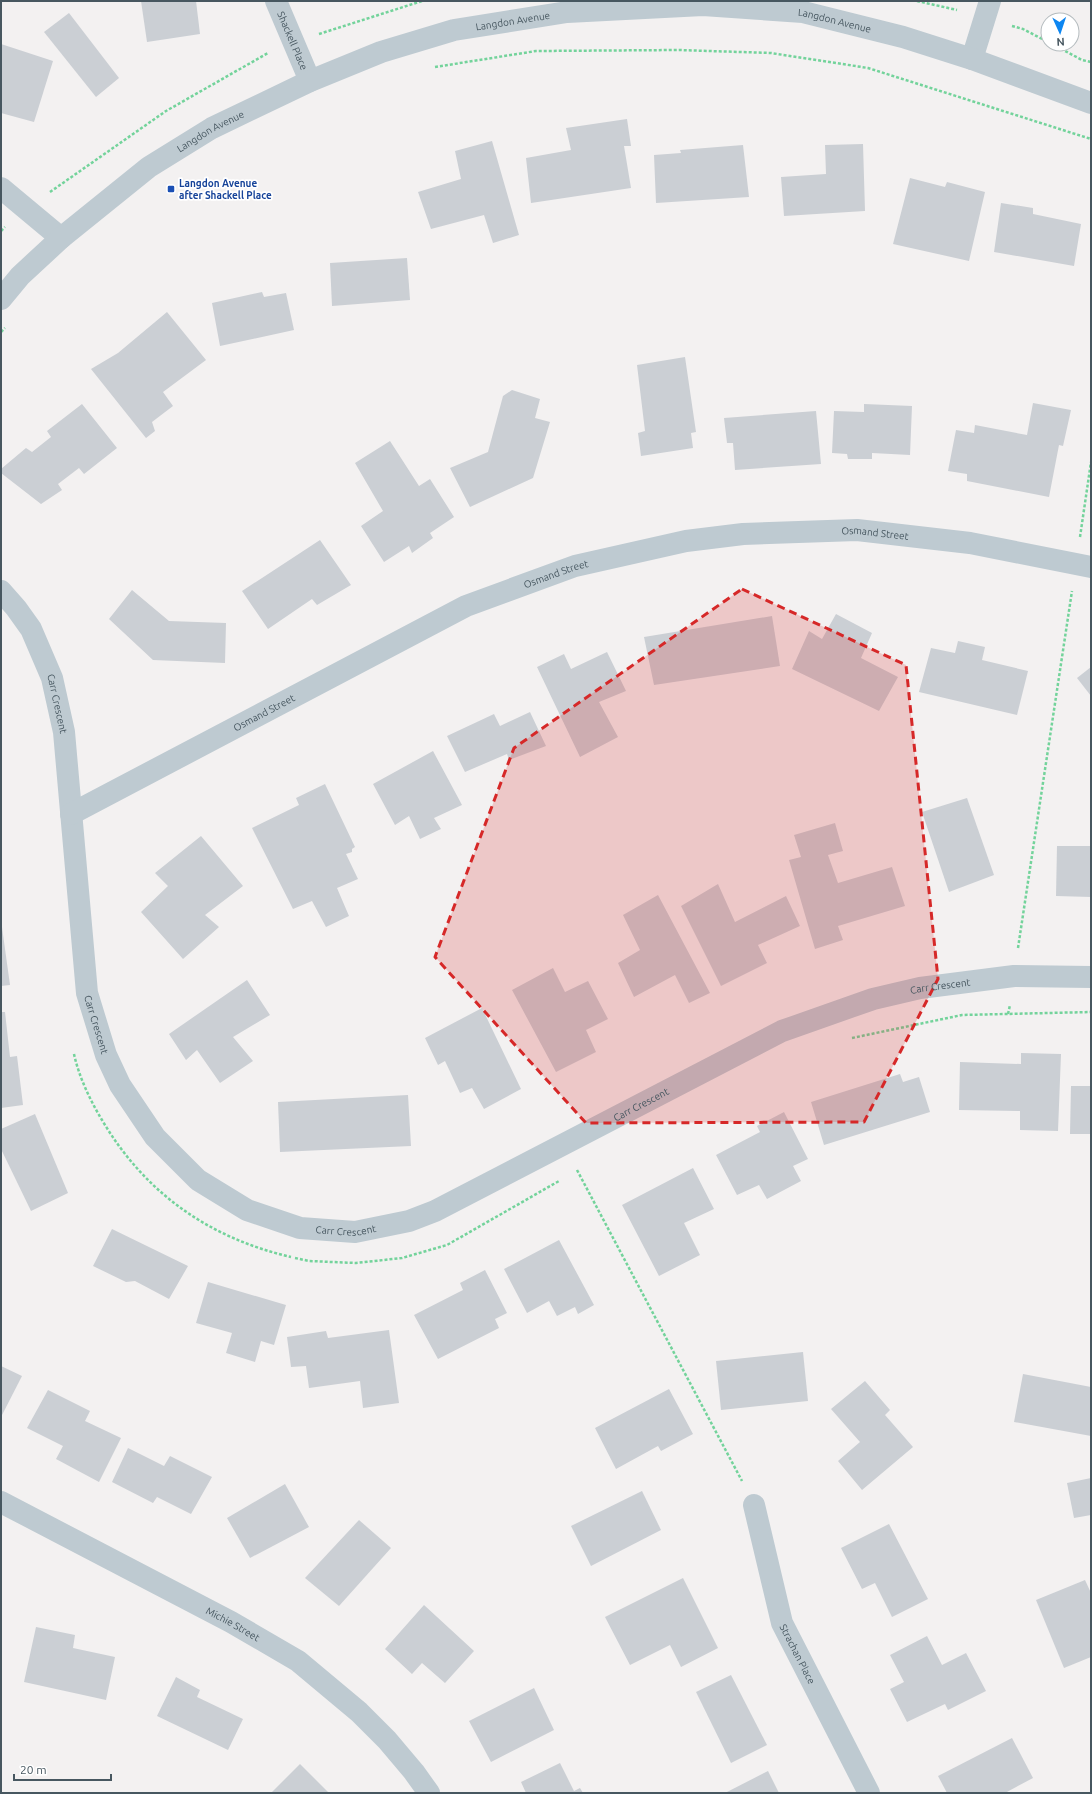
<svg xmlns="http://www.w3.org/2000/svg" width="1092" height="1794" viewBox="0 0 1092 1794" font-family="Ubuntu,sans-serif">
  <rect width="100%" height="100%" fill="#f3f1f1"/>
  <g fill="#cbcfd4">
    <path d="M141,1H196L200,34L147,42Z"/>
    <path d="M69,13L119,78L96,97L44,32Z"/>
    <path d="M1,44L53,61L34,122L1,113Z"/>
    <path d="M627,119L631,146H624L631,188L531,203L526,158L571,150L566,128Z"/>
    <path d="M492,141L519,235L493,243L484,215L431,229L418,192L461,179L455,151Z"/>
    <path d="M863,144L865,211L784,216L781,177L826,174L825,145Z"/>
    <path d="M743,145L749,197L656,203L654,155L681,153L680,150Z"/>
    <path d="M910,178L945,187L947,182L985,192L969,261L893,244Z"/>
    <path d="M1001,203L1033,208V214L1081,224L1074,266L994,252Z"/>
    <path d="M407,258L410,300L332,306L330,263Z"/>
    <path d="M262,292L264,297L286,293L294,330L220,346L212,303Z"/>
    <path d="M167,312L206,360L163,392L173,406L152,422L155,431L146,438L91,369L118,353Z"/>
    <path d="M685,357L696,432L691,433L693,448L641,456L638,433L645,431L637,365Z"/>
    <path d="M512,390L540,399L535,418L550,422L533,478L470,507L450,468L488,452L503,396Z"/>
    <path d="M1033,403L1071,410L1063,446L1059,445L1049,497L967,481V474L948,471L956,430L974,433L975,425L1027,435Z"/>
    <path d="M82,404L117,448L84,474L79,468L58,484L62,490L41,504L1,473V469L26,448L32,452L51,437L47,431Z"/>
    <path d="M864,404L912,406L910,455L872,453V459H848L847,454L832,453L834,411L864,412Z"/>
    <path d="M816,411L821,464L735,470L733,443H727L724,418Z"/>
    <path d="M390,441L419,486L430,479L454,517L430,533L433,538L412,553L409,546L384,562L361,526L383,511L355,463Z"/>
    <path d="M320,540L351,585L317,605L312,599L268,629L242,591Z"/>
    <path d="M132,590L169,621L226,623L225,663L153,660L109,619Z"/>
    <path d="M836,614L872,633L861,658L898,677L879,711L792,669L809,631L822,639Z"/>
    <path d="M772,616L780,666L654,685L644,637Z"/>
    <path d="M958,641L985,647L982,660L1028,671L1017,715L919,692L931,648L955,653Z"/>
    <path d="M607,652L626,691L599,702L618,737L580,757L537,667L564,654L571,669Z"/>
    <path d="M1091,667V696L1077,678Z"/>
    <path d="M530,712L546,746L509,760L507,754L465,772L447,736L494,714L500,726Z"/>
    <path d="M433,751L462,805L434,818L441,829L420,839L409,816L395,825L373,784Z"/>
    <path d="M325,784L355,847L352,849V852L346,854L358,879L337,888L349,916L326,927L312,901L293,909L252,828L299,805L296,798Z"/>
    <path d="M967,798L994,875L949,892L922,812Z"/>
    <path d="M835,823L843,851L828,855L838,883L892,867L905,906L838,926L843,940L815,949L789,860L801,857L794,835Z"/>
    <path d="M201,836L243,886L205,915L219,927L183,959L141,912L168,886L155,873Z"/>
    <path d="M1057,846H1091V897L1056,896Z"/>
    <path d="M718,884L735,922L786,896L800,926L758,945L767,963L721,986L681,906Z"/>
    <path d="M658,895L710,993L689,1003L675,975L634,997L618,963L640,950L623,915Z"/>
    <path d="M1,920L10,985L1,986Z"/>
    <path d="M553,968L565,992L588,981L608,1019L586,1030L596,1052L556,1072L512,990Z"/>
    <path d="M247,980L270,1015L233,1037L253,1061L220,1083L197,1050L186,1060L169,1034Z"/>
    <path d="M482,1008L521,1089L484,1109L472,1088L460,1093L445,1061L438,1065L425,1038Z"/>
    <path d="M1,1012H5L10,1057L17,1056L23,1105L1,1108Z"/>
    <path d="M1021,1053L1061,1054L1058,1131L1020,1130V1111L959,1110L960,1062L1021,1064Z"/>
    <path d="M900,1074L903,1082L919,1077L930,1112L824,1145L811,1102Z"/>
    <path d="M1071,1086H1091V1134H1070Z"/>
    <path d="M408,1095L411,1146L280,1152L278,1102Z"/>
    <path d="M784,1112L808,1159L793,1166L801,1181L767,1199L759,1185L737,1195L716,1155L760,1132L757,1126Z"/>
    <path d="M35,1114L68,1193L31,1211L1,1149V1129Z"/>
    <path d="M693,1168L714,1209L684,1223L700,1255L659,1276L622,1205Z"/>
    <path d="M112,1229L188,1266L169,1299L135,1281L126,1282L93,1266Z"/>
    <path d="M559,1240L594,1305L578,1314L575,1307L557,1316L549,1301L527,1313L504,1269Z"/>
    <path d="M485,1270L507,1313L495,1319L499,1328L438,1359L414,1315L463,1290L460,1283Z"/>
    <path d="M208,1282L286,1305L274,1345L261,1341L255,1362L226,1353L232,1333L196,1323Z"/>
    <path d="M389,1330L399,1403L363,1408L360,1381L309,1388L306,1366L291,1367L287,1337L326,1331L328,1338Z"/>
    <path d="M803,1352L808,1401L721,1410L716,1361Z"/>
    <path d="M1,1366L22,1376L1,1417Z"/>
    <path d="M1023,1374L1091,1387V1436L1014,1422Z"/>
    <path d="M865,1381L890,1410L885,1415L913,1447L862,1490L838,1461L860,1442L831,1409Z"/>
    <path d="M669,1389L693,1434L661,1451L658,1446L616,1469L595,1428Z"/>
    <path d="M48,1390L90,1411L85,1421L121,1438L99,1482L56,1459L63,1446L27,1428Z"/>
    <path d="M128,1448L164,1466L170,1456L212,1477L191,1514L157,1497L153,1503L112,1482Z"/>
    <path d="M1091,1478V1515L1074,1518L1067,1483Z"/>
    <path d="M285,1484L309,1527L250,1558L227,1518Z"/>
    <path d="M642,1491L661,1530L591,1566L571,1526Z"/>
    <path d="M359,1520L391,1548L339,1606L305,1578Z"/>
    <path d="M889,1524L928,1599L892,1617L875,1583L862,1589L841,1548Z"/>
    <path d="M683,1578L718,1648L681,1667L670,1645L630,1665L605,1617Z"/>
    <path d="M1085,1580L1091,1593V1657L1064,1668L1036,1600Z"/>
    <path d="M424,1605L474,1651L445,1683L422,1663L412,1674L385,1649Z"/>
    <path d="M36,1627L75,1635L73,1648L115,1657L106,1700L24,1682Z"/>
    <path d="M927,1636L942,1665L966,1653L986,1691L948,1710L945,1704L907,1722L890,1689L904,1682L890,1655Z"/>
    <path d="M731,1675L767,1745L731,1763L696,1692Z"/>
    <path d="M176,1677L200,1690L197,1697L243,1719L228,1750L157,1716Z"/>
    <path d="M534,1688L554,1730L491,1762L469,1721Z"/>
    <path d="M1012,1738L1033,1778L1005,1793H947L938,1776Z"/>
    <path d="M560,1763L574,1791L580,1788L583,1793H526L521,1782Z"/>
    <path d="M300,1764L329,1793H271Z"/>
    <path d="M768,1771L779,1793H725Z"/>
  </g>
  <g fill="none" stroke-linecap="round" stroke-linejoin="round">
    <g stroke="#73d39b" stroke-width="2.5" stroke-dasharray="3 2" stroke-linecap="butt">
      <path d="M917,1L957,10"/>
      <path d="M1012,26L1023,29L1048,42"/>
      <path d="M319,34L422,1"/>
      <path d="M1052,44L1082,60L1091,62"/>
      <path d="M435,67L536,51L679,50L771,53L868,68L1091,139"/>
      <path d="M50,192L166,111L268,53"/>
      <path d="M1,231L5,227"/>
      <path d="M1,332L5,328"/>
      <path d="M1080,537L1091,462"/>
      <path d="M1018,948L1072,591"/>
      <path d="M1008,1014L1010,1005"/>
      <path d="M852,1038L962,1015L1091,1012"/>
      <path d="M74,1054C79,1077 90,1100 102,1120C145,1193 209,1238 291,1257"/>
      <path d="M577,1170L742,1481"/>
      <path d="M295,1258L309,1261L356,1263L402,1258L447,1245L559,1181"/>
    </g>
    <g stroke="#becad1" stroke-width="22">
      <path id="s1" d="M276,1L310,81"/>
      <path d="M972,59L990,1"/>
      <path d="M1,188L61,238"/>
      <path id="s2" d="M1,591L16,608L31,629L52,678L64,732L87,993L106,1055L120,1085L155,1137L198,1180L247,1210L300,1228L355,1232L409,1221L435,1211L782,1031L873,999L920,988L1014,976L1091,977"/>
      <path id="s3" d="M71,814L466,606L575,566L686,541L743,534L857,530L970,543L1091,567"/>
      <path id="s4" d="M1,1502L231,1622L298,1661L359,1712L387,1740L414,1772L429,1793"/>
      <path id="s5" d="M754,1505L782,1623L869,1793"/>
    </g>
    <path stroke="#becad1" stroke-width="22" id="s6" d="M1,299L20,276L61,238L149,167L212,128L310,81L381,52L454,30L567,12L703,5L803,12L903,37L972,59L1091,103"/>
  </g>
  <path fill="#d62828" fill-opacity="0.2" stroke="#d62828" stroke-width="3" stroke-dasharray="8 5" stroke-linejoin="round" d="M742,589L906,665L938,979L864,1122L586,1123L435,957L514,748Z"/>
  <rect fill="#1a4fb4" stroke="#fff" stroke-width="1.5" x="167" y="185" width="8" height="8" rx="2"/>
  <g text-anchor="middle" stroke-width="3.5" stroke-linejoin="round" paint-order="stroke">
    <g font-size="10" fill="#475760" stroke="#fff">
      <text dy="4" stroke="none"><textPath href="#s6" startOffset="594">Langdon Avenue</textPath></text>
      <text dy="4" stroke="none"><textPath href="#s6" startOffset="918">Langdon Avenue</textPath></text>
      <text dy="4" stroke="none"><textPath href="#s1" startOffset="43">Shackell Place</textPath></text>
      <text dy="4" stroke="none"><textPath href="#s6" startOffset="270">Langdon Avenue</textPath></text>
      <text dy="4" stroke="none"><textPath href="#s3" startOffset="866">Osmand Street</textPath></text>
      <text dy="4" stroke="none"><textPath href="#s3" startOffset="542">Osmand Street</textPath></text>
      <text dy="4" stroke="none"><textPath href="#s2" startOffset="128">Carr Crescent</textPath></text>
      <text dy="4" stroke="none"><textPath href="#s3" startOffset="218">Osmand Street</textPath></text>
      <text dy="4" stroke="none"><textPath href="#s2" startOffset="1448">Carr Crescent</textPath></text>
      <text dy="4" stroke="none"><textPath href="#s2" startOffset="452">Carr Crescent</textPath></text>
      <text dy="4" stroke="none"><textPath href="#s2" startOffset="1124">Carr Crescent</textPath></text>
      <text dy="4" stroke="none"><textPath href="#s2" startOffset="800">Carr Crescent</textPath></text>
      <text dy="4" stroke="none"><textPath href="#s4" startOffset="262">Michie Street</textPath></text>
      <text dy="4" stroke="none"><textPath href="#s5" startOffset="156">Strachan Place</textPath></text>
    </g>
    <g font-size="10" font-weight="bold" fill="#164399" stroke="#fff" text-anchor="start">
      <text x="179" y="187">Langdon Avenue<tspan x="179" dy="12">after Shackell Place</tspan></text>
    </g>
  </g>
  <rect width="1092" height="1794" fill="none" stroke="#475760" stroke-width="4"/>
  <g transform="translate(1060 32) rotate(177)"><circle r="19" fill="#ffffff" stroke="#b5bcbf"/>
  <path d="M0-3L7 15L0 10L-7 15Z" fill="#0d86f1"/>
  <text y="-6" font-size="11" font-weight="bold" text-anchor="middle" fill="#475760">N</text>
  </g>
  <path d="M14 1774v6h97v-6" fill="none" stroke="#475760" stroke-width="2"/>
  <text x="20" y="1774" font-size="12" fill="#475760" stroke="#ffffff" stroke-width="3" paint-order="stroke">20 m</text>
</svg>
